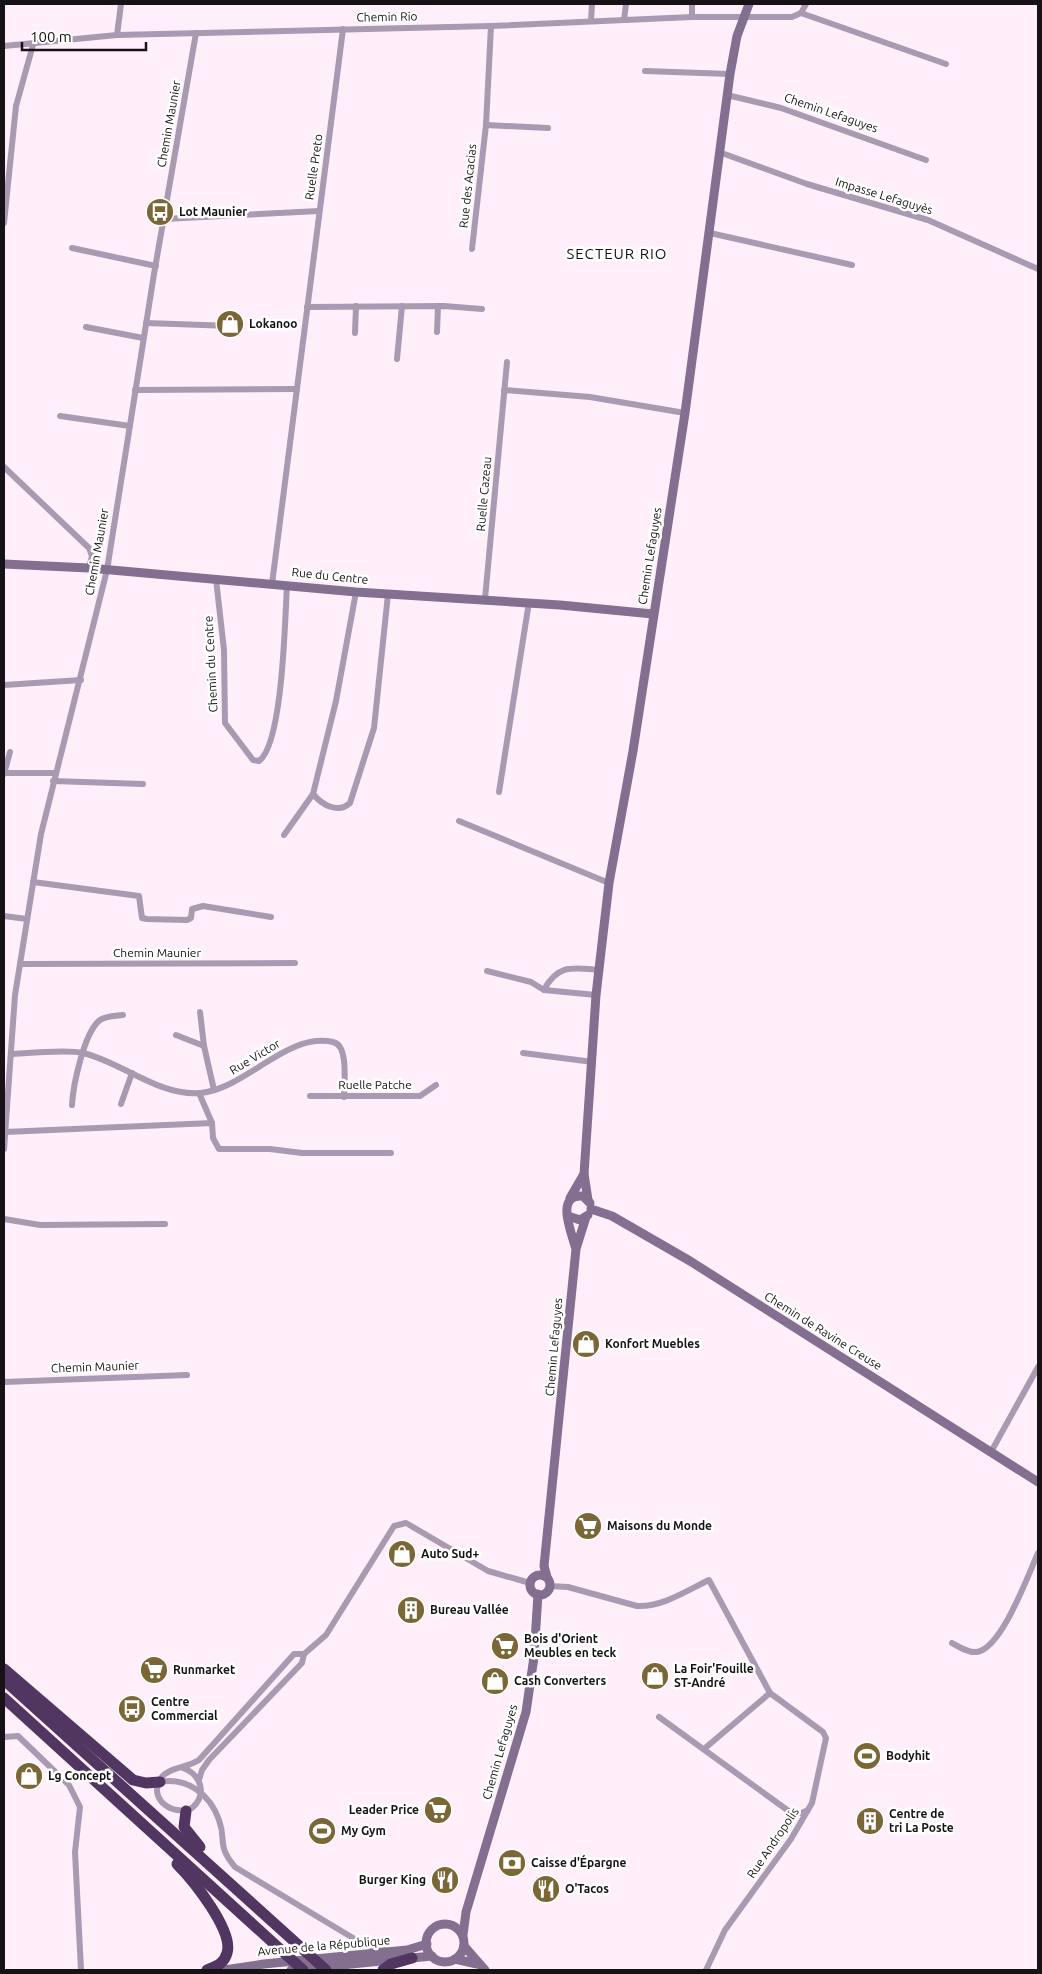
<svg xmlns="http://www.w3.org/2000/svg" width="1042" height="1974" viewBox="0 0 1042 1974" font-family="Ubuntu,sans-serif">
  <rect width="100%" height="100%" fill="#ffeffa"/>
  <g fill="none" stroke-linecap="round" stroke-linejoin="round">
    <g stroke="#a89ab1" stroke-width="6">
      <path d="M801,13L946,64"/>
      <path d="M692,17V4"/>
      <path d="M624,20L626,4"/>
      <path d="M591,21L592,4"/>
      <path d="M117,35L121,4"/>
      <path d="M4,46L117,35L491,26L692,17H792L801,13L806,4"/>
      <path d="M645,71L730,74"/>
      <path d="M727,95L781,108L926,160"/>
      <path d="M486,125L548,128"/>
      <path d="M719,152L807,184L928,220L1038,269"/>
      <path d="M164,219L319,211"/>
      <path d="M4,223L16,106L33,45"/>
      <path d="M710,233L852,265"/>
      <path d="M72,248L156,266"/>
      <path d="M472,249L486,125L491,26"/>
      <path d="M307,307L444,306L482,309"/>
      <path d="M146,323L232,326"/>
      <path d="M86,327L143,338"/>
      <path d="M437,332L438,306"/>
      <path d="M355,333L356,306"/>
      <path d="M397,359L402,306"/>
      <path d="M135,390L297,389"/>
      <path d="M504,390L590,397L685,413"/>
      <path d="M60,416L130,426"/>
      <path d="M4,467L89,548L92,556L89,568"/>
      <path d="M216,579L224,650L225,723L253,760L259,761C283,744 285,617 287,585"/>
      <path d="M272,584L343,29"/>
      <path d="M485,599L507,362"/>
      <path d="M4,685L81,680"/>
      <path d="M4,773H55"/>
      <path d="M4,774L10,752"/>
      <path d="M53,781L143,784"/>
      <path d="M499,792L529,602"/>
      <path d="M313,794C322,805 338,814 350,803L374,728L388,594"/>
      <path d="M459,821L609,883"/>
      <path d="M284,835L313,794L336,701L356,592"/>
      <path d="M33,882L139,896L142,918L147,919L187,920L191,918L192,909L203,906L271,917"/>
      <path d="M4,916L27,919"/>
      <path d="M20,964L295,963"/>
      <path d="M487,971L531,982L544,990L596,995"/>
      <path d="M544,990C558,963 574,968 600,970"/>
      <path d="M200,1012L204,1046L214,1090"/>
      <path d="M176,1035L204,1046"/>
      <path d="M523,1053L593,1062"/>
      <path d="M11,1054C29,1053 68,1049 83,1053C122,1062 159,1097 201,1093C247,1088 287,1032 333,1042C349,1045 344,1084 344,1097"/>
      <path d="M199,1093L212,1123L213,1138L219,1149H270L302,1153H391"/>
      <path d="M310,1096H420L436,1085"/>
      <path d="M121,1104L132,1073"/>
      <path d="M72,1105C73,1086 84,1032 100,1020C106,1016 116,1016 123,1015"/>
      <path d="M5,1132L212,1123"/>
      <path d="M4,1149L15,995L41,834L107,570L154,274L196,33"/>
      <path d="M4,1219L40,1225L165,1224"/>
      <path d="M4,1382L187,1375"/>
      <path d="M991,1452L1038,1367"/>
      <path d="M549,1586L568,1587L637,1606C663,1607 686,1591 709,1580L770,1693L823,1732L826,1738L812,1803L791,1839L725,1930L706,1970"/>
      <path d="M952,1643C959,1647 969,1653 977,1652C1002,1648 1028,1575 1038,1553"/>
      <path d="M659,1717L790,1812L802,1813L808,1810"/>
      <path d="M4,1737L18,1736L69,1785L80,1807L75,1852L81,1970"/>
      <path d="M704,1749L770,1693"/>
      <path d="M183,1768C202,1775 207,1795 192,1808C173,1817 147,1799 161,1778C169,1767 187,1768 199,1760L294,1654H304"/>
      <path d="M199,1780L202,1770L209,1760L302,1663L304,1654L326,1635L394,1526L406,1523L488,1571L530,1583"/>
      <path d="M160,1782C187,1777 210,1794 219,1820C227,1842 216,1844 235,1867L363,1944L384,1950"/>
    </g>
    <g stroke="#836f8f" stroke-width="9">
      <path d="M4,564L89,568L356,592L560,605L653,614"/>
      <path d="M570,1198L584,1174"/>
      <path d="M588,1200L584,1174L596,995L609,883L633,751L685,413L730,74L737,36L749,4"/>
      <path d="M591,1209L612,1216L690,1261L1038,1482"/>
      <path d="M568,1216L580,1220L588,1215"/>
      <path d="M575,1246C571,1231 555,1194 583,1196L590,1203"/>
      <circle cx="540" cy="1585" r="10"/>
      <path d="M547,1577L544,1566L576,1249L586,1217"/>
      <circle cx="445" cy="1943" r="19"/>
      <path d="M463,1935L466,1912L526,1712L534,1657L538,1594"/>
      <path d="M464,1946L485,1970"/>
      <path d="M455,1959L477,1964"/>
      <path d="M224,1970L264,1964L407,1950L427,1944"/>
      <path d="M291,1970L432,1956"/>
    </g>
    <g stroke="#523662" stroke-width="11">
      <path d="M4,1669L133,1780L146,1783L160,1782"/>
      <path d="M4,1680L326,1970"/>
      <path d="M4,1698L303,1970"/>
      <path d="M186,1811L184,1827L200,1847"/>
      <path d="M177,1864C193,1880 234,1931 227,1953C224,1964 216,1966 207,1970"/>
      <path d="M383,1970L391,1964L412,1958"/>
    </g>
  </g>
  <defs>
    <symbol id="bus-disc" viewBox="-11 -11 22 22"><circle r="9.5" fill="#7b6735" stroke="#fff"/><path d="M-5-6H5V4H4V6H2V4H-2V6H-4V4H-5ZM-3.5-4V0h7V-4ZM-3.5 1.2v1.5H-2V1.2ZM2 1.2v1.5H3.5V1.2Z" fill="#fff"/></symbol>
    <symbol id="shop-disc" viewBox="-11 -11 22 22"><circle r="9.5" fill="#7b6735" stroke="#fff"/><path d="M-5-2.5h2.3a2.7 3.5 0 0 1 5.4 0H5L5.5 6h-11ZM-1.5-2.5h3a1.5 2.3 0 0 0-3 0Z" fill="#fff"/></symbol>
    <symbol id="supermarket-disc" viewBox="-11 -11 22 22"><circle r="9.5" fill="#7b6735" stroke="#fff"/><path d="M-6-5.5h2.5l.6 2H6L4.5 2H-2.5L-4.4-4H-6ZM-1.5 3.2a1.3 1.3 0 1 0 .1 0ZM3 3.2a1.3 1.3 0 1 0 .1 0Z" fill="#fff"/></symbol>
    <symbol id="building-disc" viewBox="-11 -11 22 22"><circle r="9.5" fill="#7b6735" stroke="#fff"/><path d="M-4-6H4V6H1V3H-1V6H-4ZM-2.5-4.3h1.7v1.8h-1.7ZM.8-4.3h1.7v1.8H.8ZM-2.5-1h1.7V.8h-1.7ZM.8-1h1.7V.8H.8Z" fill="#fff"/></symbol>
    <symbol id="stadium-disc" viewBox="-11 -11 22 22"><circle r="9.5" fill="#7b6735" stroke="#fff"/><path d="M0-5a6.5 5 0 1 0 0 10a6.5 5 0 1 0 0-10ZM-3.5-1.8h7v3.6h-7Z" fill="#fff"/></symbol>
    <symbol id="bank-disc" viewBox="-11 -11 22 22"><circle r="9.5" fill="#7b6735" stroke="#fff"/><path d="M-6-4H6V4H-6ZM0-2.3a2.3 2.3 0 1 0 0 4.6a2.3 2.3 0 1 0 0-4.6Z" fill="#fff"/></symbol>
    <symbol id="restaurant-disc" viewBox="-11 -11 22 22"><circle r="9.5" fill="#7b6735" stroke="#fff"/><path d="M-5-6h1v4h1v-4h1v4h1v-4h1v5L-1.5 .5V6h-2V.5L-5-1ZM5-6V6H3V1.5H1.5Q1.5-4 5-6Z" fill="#fff"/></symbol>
  </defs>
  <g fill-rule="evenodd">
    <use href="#bus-disc" x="144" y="196" width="32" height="32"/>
    <use href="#shop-disc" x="214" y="308" width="32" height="32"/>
    <use href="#shop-disc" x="570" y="1328" width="32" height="32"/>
    <use href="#supermarket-disc" x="572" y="1510" width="32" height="32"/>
    <use href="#shop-disc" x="386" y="1538" width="32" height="32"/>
    <use href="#building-disc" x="395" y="1594" width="32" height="32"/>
    <use href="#supermarket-disc" x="489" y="1630" width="32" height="32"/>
    <use href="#supermarket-disc" x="138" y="1654" width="32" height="32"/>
    <use href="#shop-disc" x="639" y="1660" width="32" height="32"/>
    <use href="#shop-disc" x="479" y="1665" width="32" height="32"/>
    <use href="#bus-disc" x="116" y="1693" width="32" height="32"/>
    <use href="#stadium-disc" x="851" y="1740" width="32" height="32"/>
    <use href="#shop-disc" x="13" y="1760" width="32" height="32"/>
    <use href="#supermarket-disc" x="422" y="1794" width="32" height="32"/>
    <use href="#building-disc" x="854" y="1805" width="32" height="32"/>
    <use href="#stadium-disc" x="306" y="1815" width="32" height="32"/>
    <use href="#bank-disc" x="496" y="1847" width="32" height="32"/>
    <use href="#restaurant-disc" x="429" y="1864" width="32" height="32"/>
    <use href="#restaurant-disc" x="530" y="1873" width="32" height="32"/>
  </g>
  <g text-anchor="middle" stroke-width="5" stroke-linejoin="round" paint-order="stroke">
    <g font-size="12" fill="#171216" stroke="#fff">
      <text transform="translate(387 17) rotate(-1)" y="4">Chemin Rio</text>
      <text transform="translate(831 113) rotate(19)" y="4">Chemin Lefaguyes</text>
      <text transform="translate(169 124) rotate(-80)" y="4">Chemin Maunier</text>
      <text transform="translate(314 167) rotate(-82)" y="4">Ruelle Preto</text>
      <text transform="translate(468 186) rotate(-84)" y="4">Rue des Acacias</text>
      <text transform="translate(884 196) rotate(17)" y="4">Impasse Lefaguyès</text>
      <text transform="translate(484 494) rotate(-85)" y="4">Ruelle Cazeau</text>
      <text transform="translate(97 552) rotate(-80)" y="4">Chemin Maunier</text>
      <text transform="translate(650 556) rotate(-81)" y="4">Chemin Lefaguyes</text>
      <text transform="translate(330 576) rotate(6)" y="4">Rue du Centre</text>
      <text transform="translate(211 664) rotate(-93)" y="4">Chemin du Centre</text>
      <text x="157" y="957">Chemin Maunier</text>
      <text transform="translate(255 1057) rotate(-31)" y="4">Rue Victor</text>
      <text x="375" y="1089">Ruelle Patche</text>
      <text transform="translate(823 1331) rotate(32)" y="4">Chemin de Ravine Creuse</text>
      <text transform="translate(554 1347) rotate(-85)" y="4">Chemin Lefaguyes</text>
      <text transform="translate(95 1367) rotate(-2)" y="4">Chemin Maunier</text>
      <text transform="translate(500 1752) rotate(-74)" y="4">Chemin Lefaguyes</text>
      <text transform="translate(773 1843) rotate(-56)" y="4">Rue Andropolis</text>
      <text transform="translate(324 1946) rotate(-5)" y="4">Avenue de la République</text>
    </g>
    <g font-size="12" font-weight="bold" fill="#171216" stroke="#fff" text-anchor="start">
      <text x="179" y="216">Lot Maunier</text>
      <text x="249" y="328">Lokanoo</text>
      <text x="605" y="1348">Konfort Muebles</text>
      <text x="607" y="1530">Maisons du Monde</text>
      <text x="421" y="1558">Auto Sud+</text>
      <text x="430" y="1614">Bureau Vallée</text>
      <text x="524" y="1643">Bois d'Orient<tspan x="524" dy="14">Meubles en teck</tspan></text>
      <text x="674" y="1673">La Foir'Fouille<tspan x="674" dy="14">ST-André</tspan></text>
      <text x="173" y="1674">Runmarket</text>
      <text x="514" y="1685">Cash Converters</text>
      <text x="151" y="1706">Centre<tspan x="151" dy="14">Commercial</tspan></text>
      <text x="886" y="1760">Bodyhit</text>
      <text x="48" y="1780">Lg Concept</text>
      <text x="419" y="1814" text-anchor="end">Leader Price</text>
      <text x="889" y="1818">Centre de<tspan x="889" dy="14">tri La Poste</tspan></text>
      <text x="341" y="1835">My Gym</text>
      <text x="531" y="1867">Caisse d'Épargne</text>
      <text x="426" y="1884" text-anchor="end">Burger King</text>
      <text x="565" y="1893">O'Tacos</text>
    </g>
    <g font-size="15" letter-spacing="1" fill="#171216" stroke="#fff">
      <text x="617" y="259">SECTEUR RIO</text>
    </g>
  </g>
  <rect width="1042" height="1974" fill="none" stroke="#171216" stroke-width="10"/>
  <path d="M22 42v8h124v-8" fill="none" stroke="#171216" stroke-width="2.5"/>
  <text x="30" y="42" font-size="15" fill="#171216" stroke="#ffffff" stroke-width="4" paint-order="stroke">100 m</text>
</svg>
